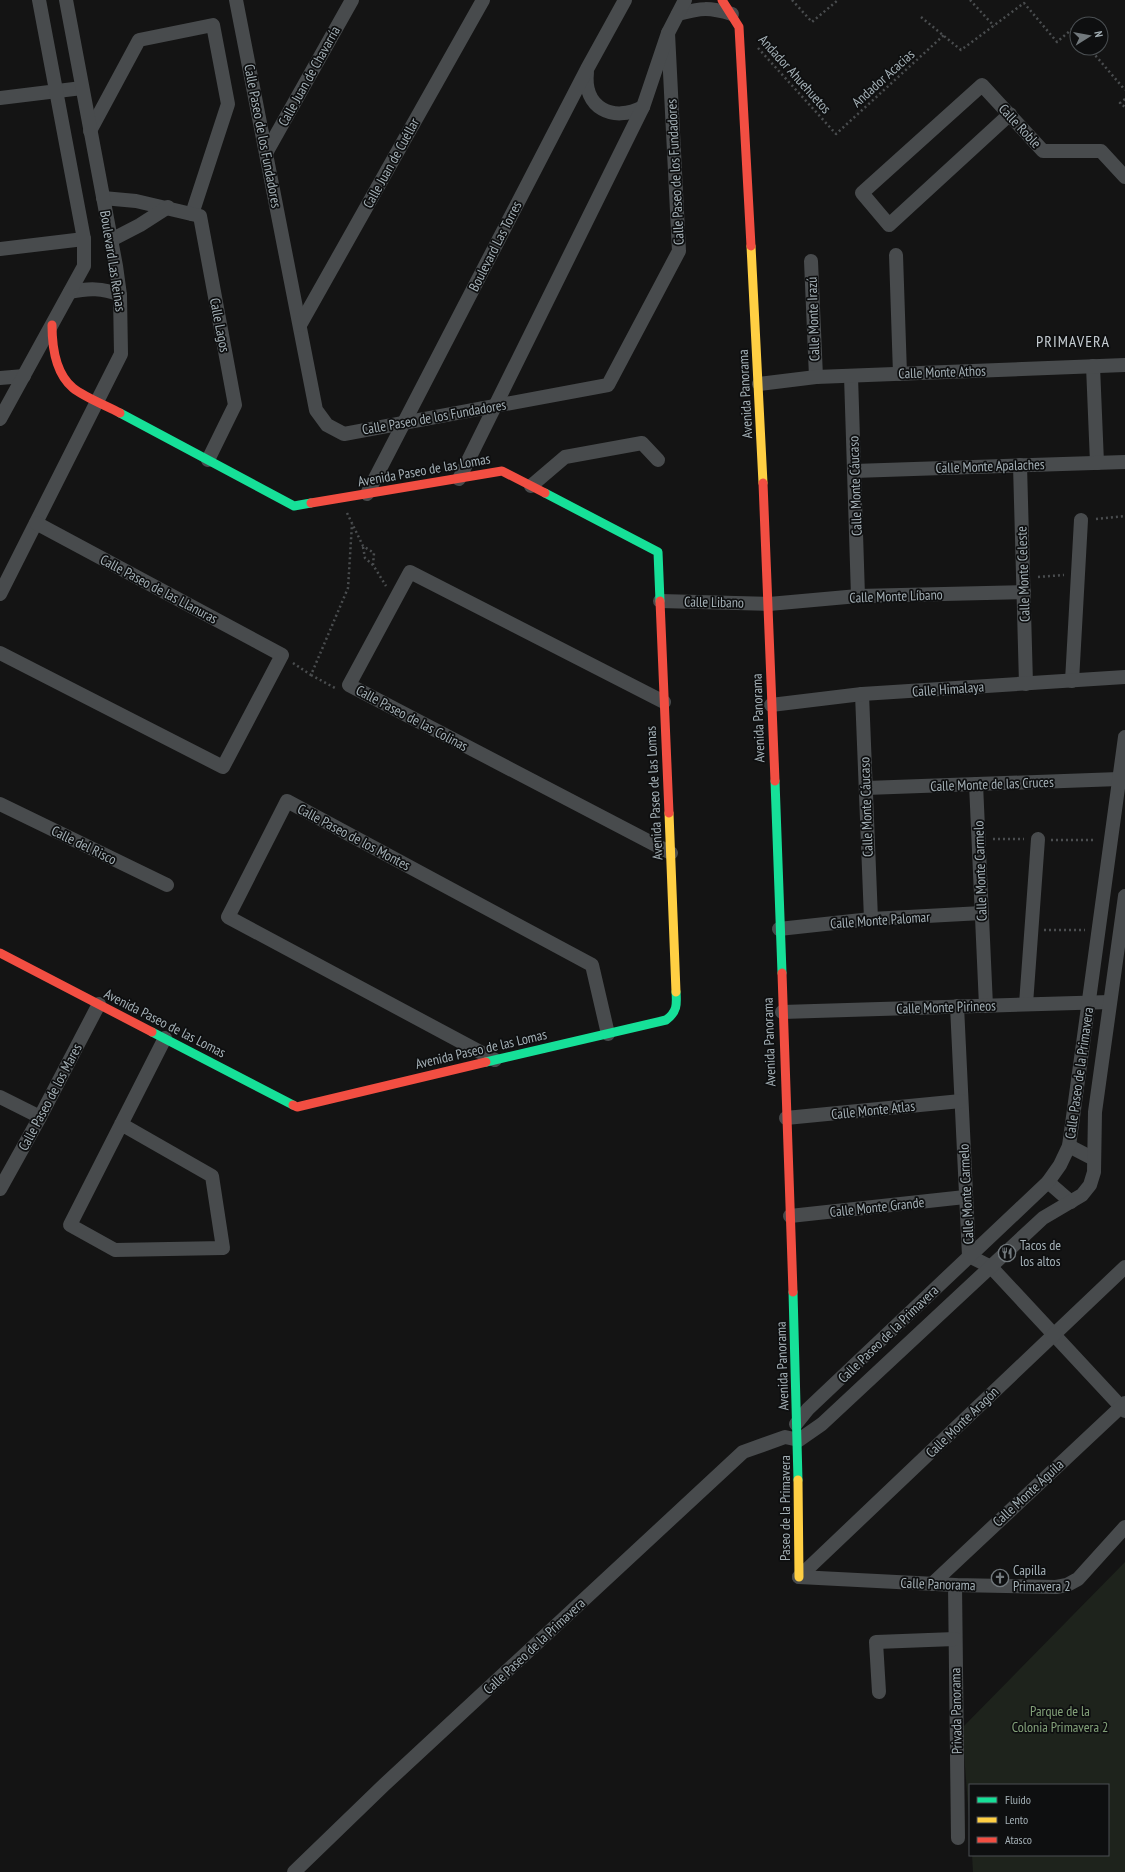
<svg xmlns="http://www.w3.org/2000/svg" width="1125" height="1872" viewBox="0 0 1125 1872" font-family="'PT Sans Narrow',sans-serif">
  <rect width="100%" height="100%" fill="#141414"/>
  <path fill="#1e231c" d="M1125,1562V1872H973L972,1855H1108V1785H970V1831L962,1728Z"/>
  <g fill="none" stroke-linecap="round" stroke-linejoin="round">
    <g stroke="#4a4d4f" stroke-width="2.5" stroke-dasharray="2 3" stroke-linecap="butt">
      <path d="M792,0L812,22L838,0"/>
      <path d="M970,0L994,26"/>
      <path d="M921,17L961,50L1024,3L1057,42L1072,29L1077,35"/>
      <path d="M758,48L836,134L944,35"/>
      <path d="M1089,48L1125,90"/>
      <path d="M1125,99L1120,103L1125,107"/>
      <path d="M347,513L363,546L374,553L373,565L386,586"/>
      <path d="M1096,519L1125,516"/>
      <path d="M363,547L365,558L373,565"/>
      <path d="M1038,577L1064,575"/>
      <path d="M293,663L311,675L348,588L352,524"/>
      <path d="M311,675L335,688"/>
      <path d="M993,839H1024"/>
      <path d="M1051,840H1096"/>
      <path d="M1044,930H1085"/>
    </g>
    <g stroke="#484b4d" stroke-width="14">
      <path d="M236,0L316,410L327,425L344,434L608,385L679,251L668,33"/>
      <path d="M678,14C702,8 708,7 732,14"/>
      <path d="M587,72C583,108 613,123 643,107"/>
      <path d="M0,98L82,88"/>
      <path d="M1010,114L889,225L862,193L982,85L1043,151H1101L1125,177"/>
      <path d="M90,131L139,40L213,25L228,104L192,214"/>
      <path d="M266,153L352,0"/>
      <path d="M103,198L136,201L200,216L235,405L208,460"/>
      <path d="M111,240L140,225L168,207"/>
      <path d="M0,249L84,239"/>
      <path d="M896,255L900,374"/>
      <path d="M811,261L816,377"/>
      <path d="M70,292C89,288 102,288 120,295"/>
      <path d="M300,325L483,0"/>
      <path d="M1093,366L1097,463"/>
      <path d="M851,376L858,596"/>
      <path d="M0,378L24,376"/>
      <path d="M759,384L816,377L1125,365"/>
      <path d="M0,419L84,266V239L39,0"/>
      <path d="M1020,465L1026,684"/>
      <path d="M854,471L1125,462"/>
      <path d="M459,479L643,107L668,33L685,0"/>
      <path d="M531,486L565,457L642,443L658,460"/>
      <path d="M367,494L587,69L625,0"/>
      <path d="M0,594L121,354L120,295L116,266L66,0"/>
      <path d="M660,601L769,604L858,596L1024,592"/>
      <path d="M0,653L223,767L282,655L36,523"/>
      <path d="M1072,681L1081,520"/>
      <path d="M862,694L871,919"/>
      <path d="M664,702L410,572L349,685L671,853"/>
      <path d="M771,705L862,694L1125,677"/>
      <path d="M976,784L986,1006"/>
      <path d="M866,788L1119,779"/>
      <path d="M0,804L167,885"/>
      <path d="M779,929L871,919L982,913"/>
      <path d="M1026,1004L1038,839"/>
      <path d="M957,1006L969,1256L991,1267L1125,1411"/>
      <path d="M782,1012L1110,1002"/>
      <path d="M495,1060L228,917L287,801L592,965L608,1034"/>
      <path d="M0,1097L40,1117"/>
      <path d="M786,1118L961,1101"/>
      <path d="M121,1124L212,1176L223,1248L115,1250L70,1225L165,1038"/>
      <path d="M1069,1146L1094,1159"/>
      <path d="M1048,1182L1071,1202"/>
      <path d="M0,1189L40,1117L99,1004"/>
      <path d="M790,1216L965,1197"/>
      <path d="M796,1424L808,1409L1048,1182L1060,1165L1069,1146L1125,737"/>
      <path d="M799,1577L1125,1267"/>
      <path d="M799,1577L955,1585L1056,1587L1067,1585L1078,1579L1125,1527"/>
      <path d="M932,1584L1125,1403"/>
      <path d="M955,1585L958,1838"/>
      <path d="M879,1692L876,1642L955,1639"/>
      <path d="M294,1872L384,1785L743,1452L785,1437L799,1440L822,1424L1043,1218L1082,1195L1090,1185L1094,1172L1095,1112L1125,896"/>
    </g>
    <g stroke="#16e098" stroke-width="9">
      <path d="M120,413L294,506L311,503"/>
      <path d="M545,493L658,552L660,601"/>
      <path d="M775,781L782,973"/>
      <path d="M152,1032L293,1105"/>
      <path d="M486,1062L666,1020C677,1012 677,1005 676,992"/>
      <path d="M793,1292L798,1480"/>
    </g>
    <g stroke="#ffcf43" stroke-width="9">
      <path d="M751,246L763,483"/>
      <path d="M669,813L676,992"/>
      <path d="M798,1480L799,1577"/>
    </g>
    <g stroke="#f24e42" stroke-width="9">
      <path d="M722,0L739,27L751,246"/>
      <path d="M52,325C52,347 55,373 73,388C84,397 107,406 120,413"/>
      <path d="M763,483L775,781"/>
      <path d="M311,503L502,471L545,493"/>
      <path d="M660,601L669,813"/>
      <path d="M0,953L152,1032"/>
      <path d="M782,973L793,1292"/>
      <path d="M293,1105L297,1107L486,1062"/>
    </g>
  </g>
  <defs>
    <symbol id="restaurant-ring" viewBox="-11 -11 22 22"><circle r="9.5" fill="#0e0f10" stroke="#72797d" stroke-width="1.5"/><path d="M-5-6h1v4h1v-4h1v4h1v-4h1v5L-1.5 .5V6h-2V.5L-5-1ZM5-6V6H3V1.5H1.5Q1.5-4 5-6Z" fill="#72797d"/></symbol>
    <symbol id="church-ring" viewBox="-11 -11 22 22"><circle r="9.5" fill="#0e0f10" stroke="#72797d" stroke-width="1.5"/><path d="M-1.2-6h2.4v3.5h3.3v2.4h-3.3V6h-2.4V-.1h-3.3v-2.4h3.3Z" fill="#72797d"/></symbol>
  </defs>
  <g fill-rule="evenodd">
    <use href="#restaurant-ring" x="997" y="1243" width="20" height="20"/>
    <use href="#church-ring" x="990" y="1568" width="20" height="20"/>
  </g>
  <g text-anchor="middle" stroke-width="3.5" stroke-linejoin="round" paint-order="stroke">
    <g font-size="14" fill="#a4b0b6" stroke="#0e0f10">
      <text transform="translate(795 74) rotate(48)" y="5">Andador Ahuehuetos</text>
      <text transform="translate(309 76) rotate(-61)" y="5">Calle Juan de Chavarría</text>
      <text transform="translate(883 78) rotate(-42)" y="5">Andador Acacias</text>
      <text transform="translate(1020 126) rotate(47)" y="5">Calle Roble</text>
      <text transform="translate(263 136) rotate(79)" y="5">Calle Paseo de los Fundadores</text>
      <text transform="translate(391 163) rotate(-61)" y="5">Calle Juan de Cuéllar</text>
      <text transform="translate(675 172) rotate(-93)" y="5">Calle Paseo de los Fundadores</text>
      <text transform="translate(495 246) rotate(-63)" y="5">Boulevard Las Torres</text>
      <text transform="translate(113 261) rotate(81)" y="5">Boulevard Las Reinas</text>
      <text transform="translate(813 319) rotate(-92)" y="5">Calle Monte Irazú</text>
      <text transform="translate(220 325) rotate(79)" y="5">Calle Lagos</text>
      <text transform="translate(942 372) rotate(-2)" y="5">Calle Monte Athos</text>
      <text transform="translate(745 394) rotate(-93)" y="5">Avenida Panorama</text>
      <text transform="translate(434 417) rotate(-10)" y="5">Calle Paseo de los Fundadores</text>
      <text transform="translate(990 466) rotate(-2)" y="5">Calle Monte Apalaches</text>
      <text transform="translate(424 470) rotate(-10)" y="5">Avenida Paseo de las Lomas</text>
      <text transform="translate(855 486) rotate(-92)" y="5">Calle Monte Cáucaso</text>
      <text transform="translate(1023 574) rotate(-92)" y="5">Calle Monte Celeste</text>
      <text transform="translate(159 589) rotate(28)" y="5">Calle Paseo de las Llanuras</text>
      <text transform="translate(896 596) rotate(-2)" y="5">Calle Monte Líbano</text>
      <text transform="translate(714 602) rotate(1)" y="5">Calle Libano</text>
      <text transform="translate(948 689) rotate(-4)" y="5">Calle Himalaya</text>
      <text transform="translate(412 718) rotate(28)" y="5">Calle Paseo de las Colinas</text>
      <text transform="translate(758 718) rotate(-92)" y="5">Avenida Panorama</text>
      <text transform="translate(992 784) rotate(-2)" y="5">Calle Monte de las Cruces</text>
      <text transform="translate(654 793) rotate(-93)" y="5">Avenida Paseo de las Lomas</text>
      <text transform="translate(866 807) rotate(-92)" y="5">Calle Monte Cáucaso</text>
      <text transform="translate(354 837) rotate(28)" y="5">Calle Paseo de los Montes</text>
      <text transform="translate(84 845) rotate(26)" y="5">Calle del Risco</text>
      <text transform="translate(980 871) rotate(-92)" y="5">Calle Monte Carmelo</text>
      <text transform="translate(880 920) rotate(-4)" y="5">Calle Monte Palomar</text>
      <text transform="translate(946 1007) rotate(-2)" y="5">Calle Monte Pirineos</text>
      <text transform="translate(165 1023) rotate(27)" y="5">Avenida Paseo de las Lomas</text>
      <text transform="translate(769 1042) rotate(-92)" y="5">Avenida Panorama</text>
      <text transform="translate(481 1049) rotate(-13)" y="5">Avenida Paseo de las Lomas</text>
      <text transform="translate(1079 1073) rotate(-82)" y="5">Calle Paseo de la Primavera</text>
      <text transform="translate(50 1097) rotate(-62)" y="5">Calle Paseo de los Mares</text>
      <text transform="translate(873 1110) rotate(-6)" y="5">Calle Monte Atlas</text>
      <text transform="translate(966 1194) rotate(-93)" y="5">Calle Monte Carmelo</text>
      <text transform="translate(877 1207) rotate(-6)" y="5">Calle Monte Grande</text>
      <text transform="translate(888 1334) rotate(-44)" y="5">Calle Paseo de la Primavera</text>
      <text transform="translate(782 1366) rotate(-92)" y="5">Avenida Panorama</text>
      <text transform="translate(962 1422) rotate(-44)" y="5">Calle Monte Aragón</text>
      <text transform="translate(1028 1493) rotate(-43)" y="5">Calle Monte Águila</text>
      <text transform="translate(785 1508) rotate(-90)" y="5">Paseo de la Primavera</text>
      <text transform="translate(938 1584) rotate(2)" y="5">Calle Panorama</text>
      <text transform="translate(534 1646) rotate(-43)" y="5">Calle Paseo de la Primavera</text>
      <text transform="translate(956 1711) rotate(-91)" y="5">Privada Panorama</text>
    </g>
    <g font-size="14" fill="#a4b0b6" stroke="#0e0f10" text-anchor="start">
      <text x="1020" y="1250">Tacos de<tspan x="1020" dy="16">los altos</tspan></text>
      <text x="1013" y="1575">Capilla<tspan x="1013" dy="16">Primavera 2</tspan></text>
    </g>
    <g font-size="14" fill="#84a27a" stroke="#0e0f10">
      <text x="1060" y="1716">Parque de la<tspan x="1060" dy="16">Colonia Primavera 2</tspan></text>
    </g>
    <g font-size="16" letter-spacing="1" fill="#c6cdd2" stroke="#0e0f10">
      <text x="1073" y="347">PRIMAVERA</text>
    </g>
  </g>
  <rect x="969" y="1784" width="140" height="72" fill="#0e0f10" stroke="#4a4f52"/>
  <rect x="977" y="1797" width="20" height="6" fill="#16e098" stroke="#4a4f52"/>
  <text x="1005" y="1804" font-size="12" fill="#a4b0b6">Fluido</text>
  <rect x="977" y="1817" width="20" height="6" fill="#ffcf43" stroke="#4a4f52"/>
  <text x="1005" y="1824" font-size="12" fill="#a4b0b6">Lento</text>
  <rect x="977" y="1837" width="20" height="6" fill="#f24e42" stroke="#4a4f52"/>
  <text x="1005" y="1844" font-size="12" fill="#a4b0b6">Atasco</text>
  <g transform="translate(1089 36) rotate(79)"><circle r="19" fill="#0e0f10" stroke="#4a4f52"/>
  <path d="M0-3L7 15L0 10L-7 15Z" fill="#72797d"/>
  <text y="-6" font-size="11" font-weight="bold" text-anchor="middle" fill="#a4b0b6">N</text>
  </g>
</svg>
